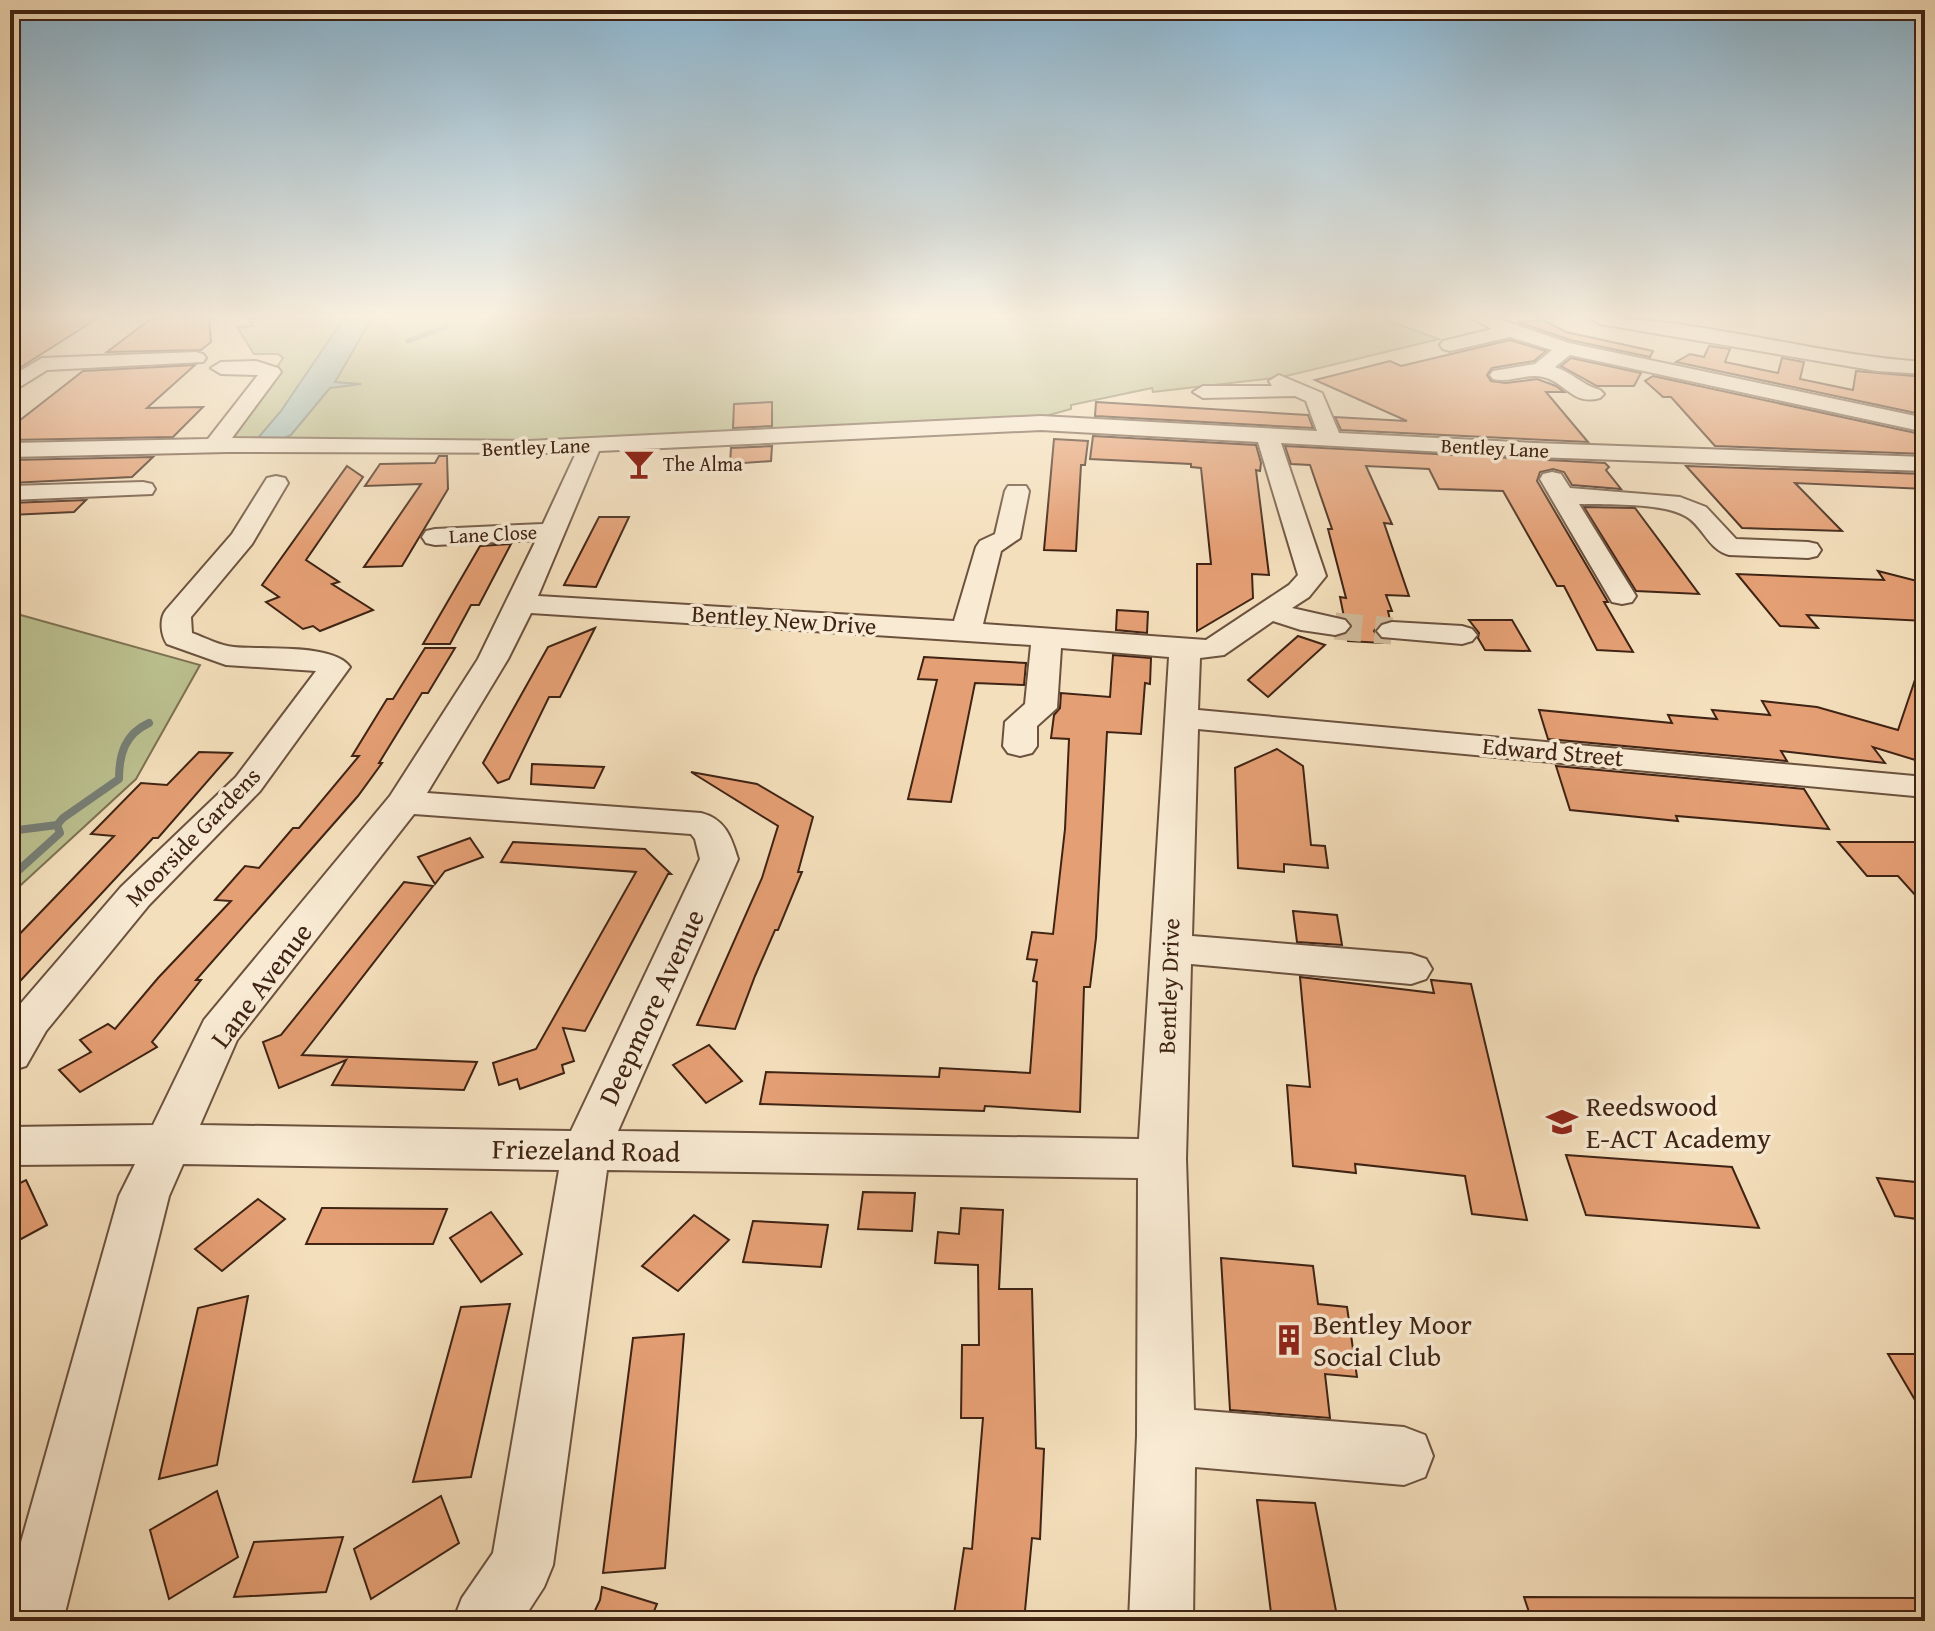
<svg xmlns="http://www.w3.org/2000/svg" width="1935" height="1631" viewBox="0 0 1935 1631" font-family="'Gentium Book Plus',serif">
  <rect width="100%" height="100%" fill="#f4dfbc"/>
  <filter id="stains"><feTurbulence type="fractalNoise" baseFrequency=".0025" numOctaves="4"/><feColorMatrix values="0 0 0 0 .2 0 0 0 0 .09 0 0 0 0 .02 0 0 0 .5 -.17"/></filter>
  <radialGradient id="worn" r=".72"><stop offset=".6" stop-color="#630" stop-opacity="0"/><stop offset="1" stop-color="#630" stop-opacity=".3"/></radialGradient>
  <g fill="#bcc190" stroke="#7e7252" stroke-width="2">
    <path d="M247,318H1381L1439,339L1282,377L1153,392L1152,388L1071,405V409L1042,417L488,444L230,438L283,358L278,354H254L237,327L253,326Z"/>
    <path d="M10,612L200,665L136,779L10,895Z"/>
  </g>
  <path fill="#9dbcb7" stroke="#777f76" stroke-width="2" d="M344,318H372L335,382L361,384L330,388L291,435L280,440L257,439L281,411Z"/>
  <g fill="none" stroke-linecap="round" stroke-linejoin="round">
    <path stroke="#777f76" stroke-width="5" d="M408,341L446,327L445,318"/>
    <g stroke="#777f76" stroke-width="8">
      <path d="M10,831L57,825"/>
      <path d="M10,878L60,833L57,825L63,818L119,779C119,754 125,734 149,723"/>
    </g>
  </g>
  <g fill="#e59f74" stroke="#3f2314" stroke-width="2">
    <path d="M10,318H98L10,374Z"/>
    <path d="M152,318H209L211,342L201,350L107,352Z"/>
    <path d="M1543,320L1566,332L1653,351L1650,357L1570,340L1518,322Z"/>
    <path d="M1510,340L1546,351L1534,361L1492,368L1487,375L1491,381L1506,383L1537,379L1556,386L1564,392H1546L1588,442L1341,430L1335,417L1407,421L1315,380L1390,361L1401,366Z"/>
    <path d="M1709,346L1730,349L1725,362L1778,373L1782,358L1804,362L1800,379L1853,390L1856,371L1925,377V415L1676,362L1690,354L1704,357Z"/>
    <path d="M1571,358L1641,373L1634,386H1597L1561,366Z"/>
    <path d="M195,365L147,408L203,407L173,437L10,440V428L83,371Z"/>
    <path d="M1653,376L1925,435V454L1715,446L1671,397H1663L1645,381Z"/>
    <path d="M772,402V426L733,428L734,404Z"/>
    <path d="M1096,402L1308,415L1313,428L1095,416Z"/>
    <path d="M1093,436L1256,445L1261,463L1260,471L1256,470L1269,575L1252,574L1253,598L1197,631V564H1211L1201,468L1191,467V464L1090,459Z"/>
    <path d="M1054,439L1088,441L1085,465H1081L1076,551L1044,550Z"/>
    <path d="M772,446L771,461L730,464L731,448Z"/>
    <path d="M1285,446L1605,463L1609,467L1606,470L1621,489L1572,485L1564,472L1553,469L1540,472L1537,481L1608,602H1604L1633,652L1597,650L1564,586H1557L1503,491L1439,489L1429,469L1366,466L1392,524L1384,523L1409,596L1386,595L1392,611H1388L1390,620L1380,623L1374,631L1382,643L1348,641L1347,634L1353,626L1344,617L1340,597L1346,598L1328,529H1332L1310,465L1291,464Z"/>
    <path d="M439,456H447L448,489L402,566L364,567L421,484L365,486L380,464L435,463Z"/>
    <path d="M153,457L132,477L10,483V460Z"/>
    <path d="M347,466L363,477L306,560L339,582L332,584L373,610L320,631L313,626L303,629L266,602L279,597L262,585Z"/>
    <path d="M1686,466L1925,474V489L1795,483L1842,531L1742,528Z"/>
    <path d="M86,500L74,512L10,515V503Z"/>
    <path d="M1584,507L1635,508L1699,594L1636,591Z"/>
    <path d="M599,517H629L596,587L564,585Z"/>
    <path d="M511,544L479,605H471L450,644H423L480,546Z"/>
    <path d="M1878,571L1925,583V621L1807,615L1818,628L1780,626L1737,574L1884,580Z"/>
    <path d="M1117,610L1148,612L1147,633L1116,630Z"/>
    <path d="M1469,620H1512L1530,651L1485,650L1478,638L1479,633Z"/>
    <path d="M595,628L560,697H549L509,779L498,783L483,763L548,647Z"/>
    <path d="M1298,636L1325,645L1268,697L1248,680Z"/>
    <path d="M425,648H455L428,693H422L379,763H382L358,796L196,980H201L152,1042L157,1047L80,1092L59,1070L91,1052L80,1040L108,1024L115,1029L158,978L231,901L215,900L245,866L259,868L293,828H299L359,756H352L387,699H393Z"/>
    <path d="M1113,655L1151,658L1150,684L1145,683L1141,734L1107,732L1096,938L1090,987H1084L1080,1112L985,1106L984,1111L760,1104L766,1072L939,1077L940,1068L1030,1073L1037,982L1033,981L1037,960L1027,959L1032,932L1053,934L1065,829L1069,739L1051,738L1054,715L1060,708L1061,693L1110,697Z"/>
    <path d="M924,657L1026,663L1024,685L975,683L951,802L908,799L937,680L918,679Z"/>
    <path d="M1921,662H1925V763L1873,747L1885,763L1781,751L1787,761L1548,739L1539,710L1672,723L1668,715L1717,719L1712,710L1770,715L1762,701L1817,707L1898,730Z"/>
    <path d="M1277,749L1303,766L1311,845L1325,846L1328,868L1284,864V872L1238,868L1235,768Z"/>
    <path d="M199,752L232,753L158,838H153L10,992V944L114,836L91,834L141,783L167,785Z"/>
    <path d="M532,764L604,767L594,788L531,784Z"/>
    <path d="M1556,766L1804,789L1829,829L1676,816L1678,821L1570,810Z"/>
    <path d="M691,772L757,784L813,817L798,872H802L778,930H775L755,976L735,1029L697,1025L762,878L778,826Z"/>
    <path d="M470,838L483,857L445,871L435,884L418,857Z"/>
    <path d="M513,842L645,849L671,874H668L585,1031L563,1028L574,1061L562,1065L564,1073L520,1089L517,1079L499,1085L493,1063L536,1049L636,872L501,862Z"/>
    <path d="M1838,842H1925V906L1898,876H1867Z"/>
    <path d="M404,882L433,886L302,1055L477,1062L464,1090L332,1085L346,1060L279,1088L263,1042L281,1035Z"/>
    <path d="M1293,911L1337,915L1342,945L1297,942Z"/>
    <path d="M1300,977L1434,993L1431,980L1471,984L1527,1220L1472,1214L1465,1176L1355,1164L1356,1173L1293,1166L1287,1085L1310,1087Z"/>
    <path d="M709,1045L742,1081L706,1103L673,1065Z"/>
    <path d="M1566,1155L1732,1167L1759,1228L1586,1215Z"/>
    <path d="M1877,1178L1925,1183V1220L1895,1216Z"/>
    <path d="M26,1180L47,1225L10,1245V1188Z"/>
    <path d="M863,1192L915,1193L912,1231L858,1229Z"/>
    <path d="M258,1199L285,1219L222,1271L195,1249Z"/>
    <path d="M322,1208H329L447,1209L433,1244H306Z"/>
    <path d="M961,1208L1003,1210L999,1289H1032L1036,1448L1044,1449L1040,1539L1032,1538L1024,1621H953L964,1548L972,1549L983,1418H961L962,1345H979L978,1265L935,1263L938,1232L959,1234Z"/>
    <path d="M491,1212L522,1254L481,1282L450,1238Z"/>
    <path d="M694,1215L729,1240L678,1291L642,1266Z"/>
    <path d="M753,1221L828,1225L821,1267L743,1262Z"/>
    <path d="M1221,1258L1313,1266L1318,1304L1347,1307L1357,1377L1325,1374L1330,1418L1230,1410Z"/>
    <path d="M248,1296L217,1465L159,1479L198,1308Z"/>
    <path d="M510,1304L471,1477L413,1482L461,1307Z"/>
    <path d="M684,1334L665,1568L603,1573L633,1338Z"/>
    <path d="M1888,1354H1925V1417Z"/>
    <path d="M217,1491L238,1557L169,1599L150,1530Z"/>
    <path d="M441,1496L459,1543L371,1599L354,1549Z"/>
    <path d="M1257,1500L1315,1503L1338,1621H1272Z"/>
    <path d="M343,1537L326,1592L234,1597L254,1542Z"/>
    <path d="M602,1587L657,1604L650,1621H590L600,1600Z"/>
    <path d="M1524,1597L1925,1598V1621H1532Z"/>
  </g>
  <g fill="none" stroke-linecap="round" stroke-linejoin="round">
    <path stroke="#d0b99a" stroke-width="27" stroke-dasharray="27 13" stroke-linecap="butt" d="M1335,626L1392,631"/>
    <defs>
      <g id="minor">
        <path d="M1471,318H1496L1569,343L1925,418V432L1570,355L1555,367C1573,373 1582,385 1600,390L1604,394L1600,398C1572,406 1566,382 1543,377C1527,373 1510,383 1493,379L1490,375L1493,371L1535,364L1552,350L1510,337L1450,351L1443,349L1440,345L1443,341L1492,329Z"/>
        <path d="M1591,318C1703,318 1813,355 1925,362V374L1877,371L1600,324Z"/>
        <path d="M196,352L203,354L206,358L203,362L47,370L10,393V377L42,358Z"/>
        <path d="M256,361L278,368L281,372L232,438L529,441L1041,416L1317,431L1306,401L1295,396L1203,398L1193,392L1203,386H1272L1269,381L1279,375L1322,393L1339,433L1535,443L1925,457V471L1535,457L1281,443L1326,576L1309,597L1292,608L1345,620L1350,626L1345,632L1335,635L1301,630L1273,621L1224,655L1200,658L1198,710L1925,777V797L1198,729L1192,936L1411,954L1426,959L1432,969L1426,979L1411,984L1191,964L1186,1159L1194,1410L1404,1427L1425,1435L1433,1456L1425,1477L1404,1485L1195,1467L1193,1621H1129L1137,1436L1138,1178L607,1170L553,1565L544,1587L522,1621H453L462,1598L493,1553L559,1170L183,1164L169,1196L63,1621H10V1581L119,1196L135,1164L10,1165V1127L153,1125L204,1020L390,796L478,659L536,540L435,545L426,543L422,537L426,531L435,529L543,524L576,453L227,452L10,457V443L208,439L258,375L221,374L211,368L221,362ZM1041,430L1258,442L1298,575L1289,585L1206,640L983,624L1001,551L1020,538L1029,491L1026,486H1008L1005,491L995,534L980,541L976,547L954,621L538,596L599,451ZM531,613L1031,645L1025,704L1005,722L1003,746L1008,753L1020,756L1032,753L1037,746V726L1057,708L1061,648L1169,657L1139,1139L618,1131L738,859C731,836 725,819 701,813L427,793L508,659ZM414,814L691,834L695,839L700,859L571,1131L200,1125L237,1040Z"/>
        <path d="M1552,472L1561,474L1570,488L1680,497L1706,507L1736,539L1808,542L1817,544L1821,550L1817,556L1808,558L1729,555C1709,550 1703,527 1687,517C1663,502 1608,505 1579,504L1636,596L1632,602L1622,604L1612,602L1540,479L1543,474Z"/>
        <path d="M276,476L285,478L288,483L252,544L191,617L192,633C206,638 220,646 234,647C262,650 334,643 350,667L260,791L149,905L46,1031L26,1066L10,1071V1018L16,1009L121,887L236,777L316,671L226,665L167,644C161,635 159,619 166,610L232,534L267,478Z"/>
        <path d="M143,482L152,484L155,489L152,494L10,500V486Z"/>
        <path d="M1392,622L1462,626L1472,629L1477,635L1472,641L1462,644L1382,637L1377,631L1382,625Z"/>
      </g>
    </defs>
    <use href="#minor" stroke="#6c523e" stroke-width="4"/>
    <use href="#minor" fill="#f8ead3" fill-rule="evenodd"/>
  </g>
  <linearGradient id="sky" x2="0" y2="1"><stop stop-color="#8ab7d4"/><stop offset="0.58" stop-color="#faf1e1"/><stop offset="1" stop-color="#faf1e1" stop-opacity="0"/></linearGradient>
  <rect width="1935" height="546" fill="url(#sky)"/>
  <defs>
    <symbol id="bar-bare" viewBox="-9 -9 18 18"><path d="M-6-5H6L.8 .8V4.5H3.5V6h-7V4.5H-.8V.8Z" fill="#8f2418" stroke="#f8ead3" stroke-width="2.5" paint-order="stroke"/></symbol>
    <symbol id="school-bare" viewBox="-9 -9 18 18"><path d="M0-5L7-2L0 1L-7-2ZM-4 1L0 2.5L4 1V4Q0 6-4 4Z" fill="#8f2418" stroke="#f8ead3" stroke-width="2.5" paint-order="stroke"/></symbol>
    <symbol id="building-bare" viewBox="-9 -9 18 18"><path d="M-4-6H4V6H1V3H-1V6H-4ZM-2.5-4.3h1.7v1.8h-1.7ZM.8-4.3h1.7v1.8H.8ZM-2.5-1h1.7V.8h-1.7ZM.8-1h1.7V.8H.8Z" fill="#8f2418" stroke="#f8ead3" stroke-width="2.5" paint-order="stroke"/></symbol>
  </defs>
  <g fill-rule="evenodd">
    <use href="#bar-bare" x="617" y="442" width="44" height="44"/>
    <use href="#school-bare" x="1540" y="1100" width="44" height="44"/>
    <use href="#building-bare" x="1267" y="1318" width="44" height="44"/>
  </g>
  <g text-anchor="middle" stroke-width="7" stroke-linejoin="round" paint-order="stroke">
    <g font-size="20" fill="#3f2314" stroke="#f8ead3">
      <text transform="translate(536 447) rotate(-2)" y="7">Bentley Lane</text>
      <text transform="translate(1495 448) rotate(3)" y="7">Bentley Lane</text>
      <text transform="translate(493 534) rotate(-3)" y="7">Lane Close</text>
    </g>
    <g font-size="20" fill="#3f2314" stroke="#f8ead3" text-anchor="start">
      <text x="663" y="471">The Alma</text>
    </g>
    <g font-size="24" fill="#3f2314" stroke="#f8ead3">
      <text transform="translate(784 620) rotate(4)" y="8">Bentley New Drive</text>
      <text transform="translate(1553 752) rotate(5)" y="8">Edward Street</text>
      <text transform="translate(193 837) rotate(-46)" y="8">Moorside Gardens</text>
      <text transform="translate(1169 986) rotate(-88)" y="8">Bentley Drive</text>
    </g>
    <g font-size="28" fill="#3f2314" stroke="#f8ead3">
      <text transform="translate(261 985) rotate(-53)" y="10">Lane Avenue</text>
      <text transform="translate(651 1007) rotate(-65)" y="10">Deepmore Avenue</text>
      <text transform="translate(586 1150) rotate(1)" y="10">Friezeland Road</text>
    </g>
    <g font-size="28" fill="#3f2314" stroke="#f8ead3" text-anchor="start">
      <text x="1586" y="1116">Reedswood<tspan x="1586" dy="32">E-ACT Academy</tspan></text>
      <text x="1313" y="1334">Bentley Moor<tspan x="1313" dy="32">Social Club</tspan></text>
    </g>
  </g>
  <rect width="1935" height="1631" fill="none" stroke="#f4dfbc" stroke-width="40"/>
  <rect x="12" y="12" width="1911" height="1607" fill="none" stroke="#3f2314" stroke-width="4"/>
  <rect x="20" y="20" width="1895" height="1591" fill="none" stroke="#3f2314" stroke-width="2"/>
  <rect width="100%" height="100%" filter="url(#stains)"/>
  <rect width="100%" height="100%" fill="url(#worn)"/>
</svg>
